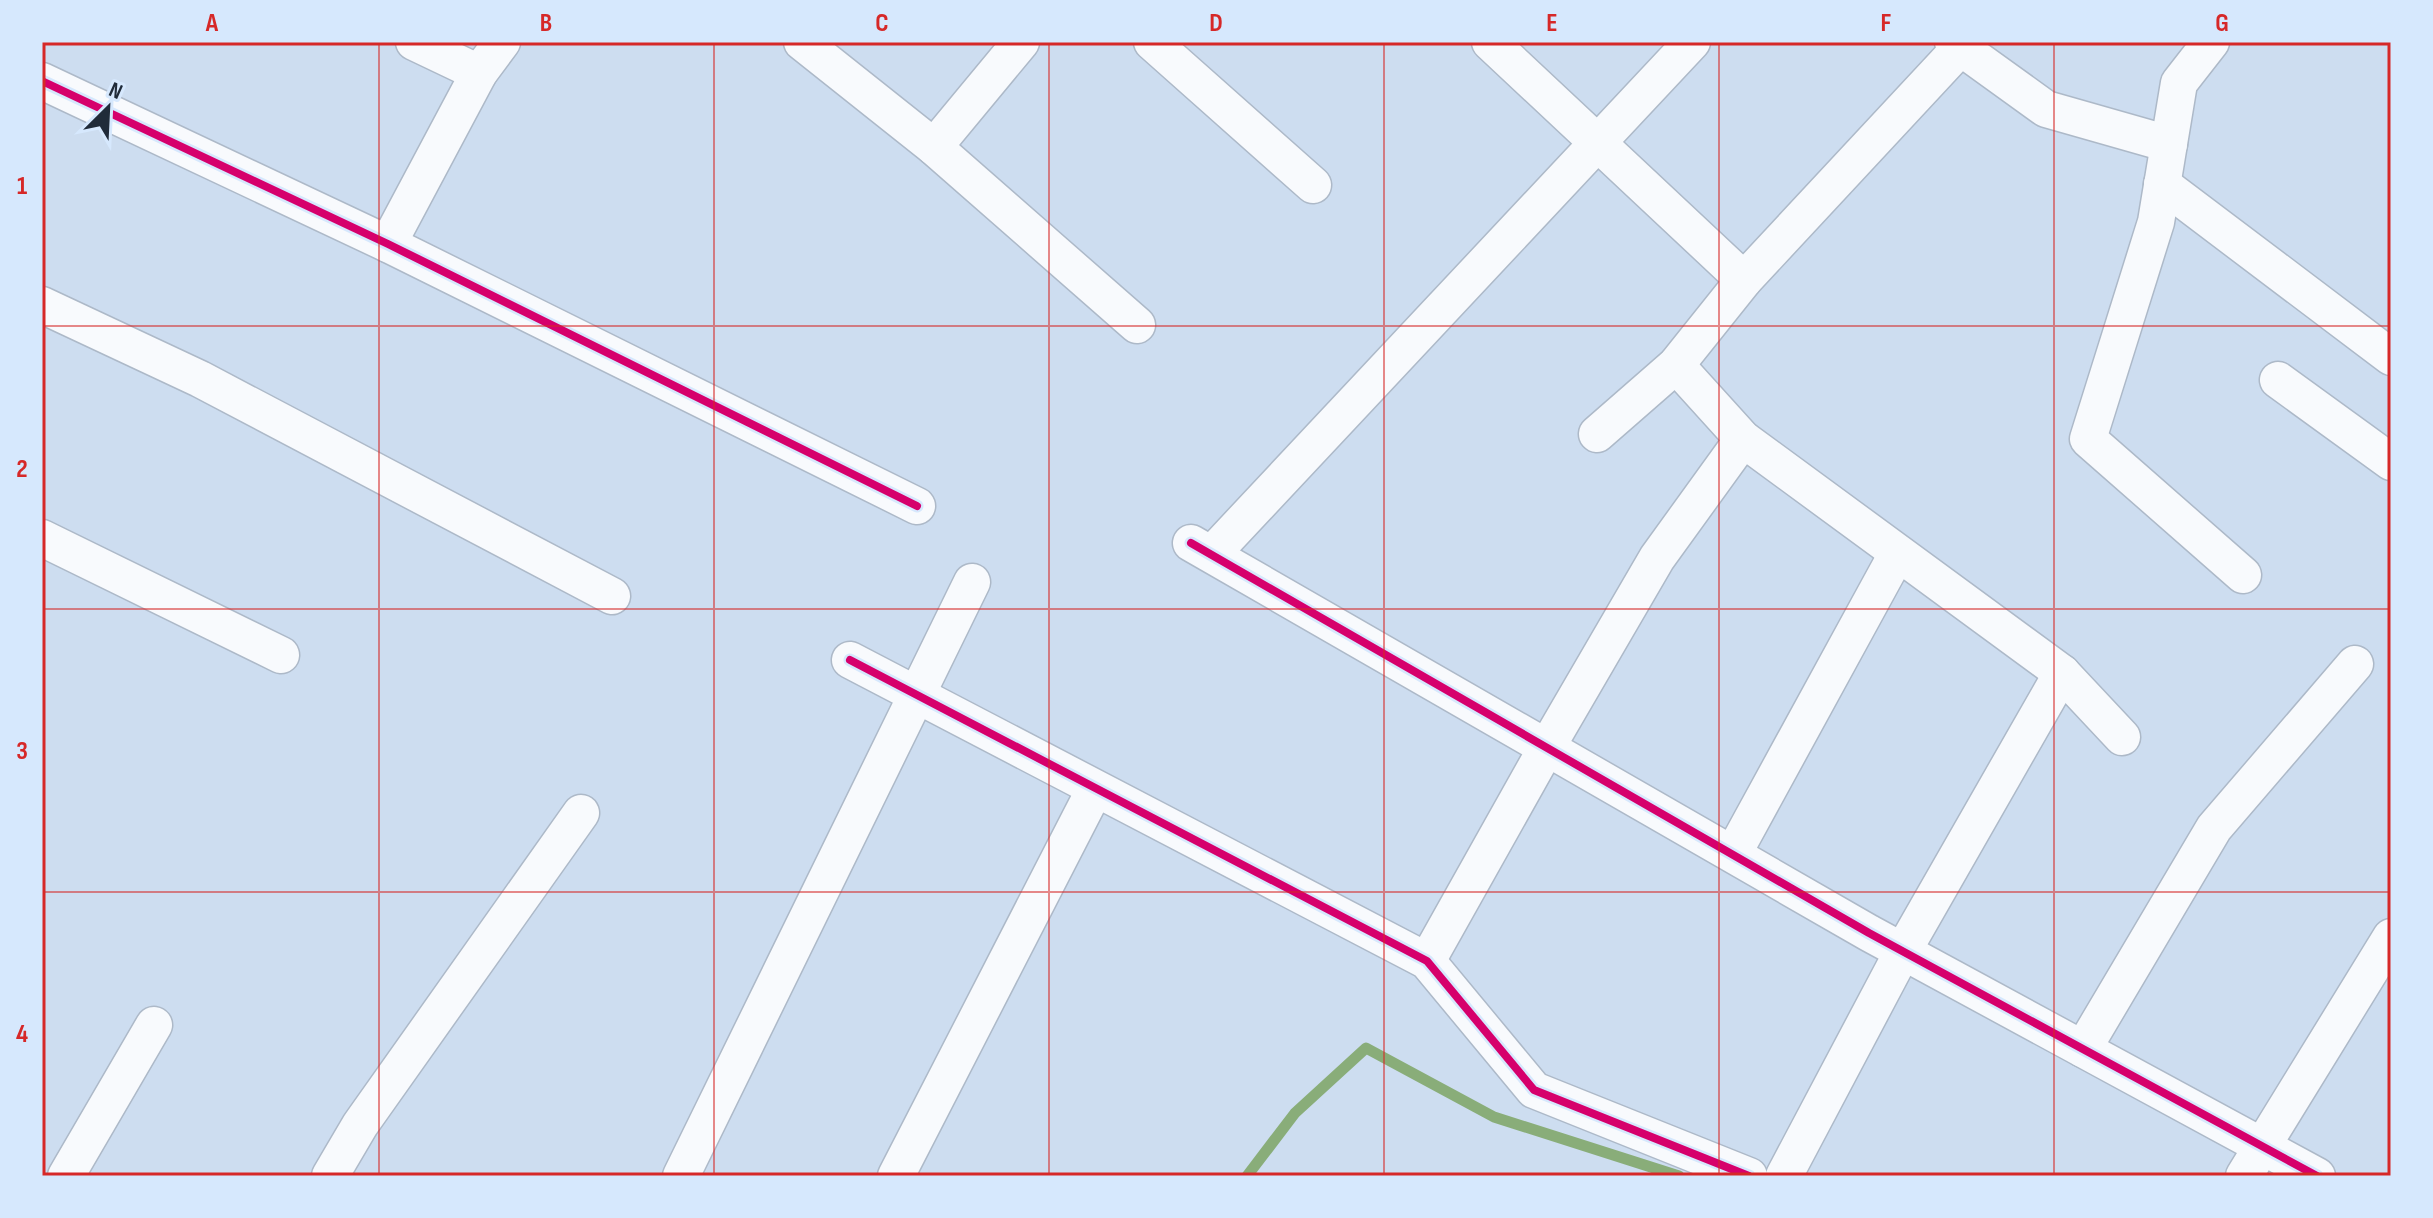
<svg xmlns="http://www.w3.org/2000/svg" width="2433" height="1218" viewBox="0 0 2433 1218" font-family="'Sofia Sans Condensed',sans-serif">
  <rect width="100%" height="100%" fill="#cdddf0"/>
  <g fill="none" stroke-linecap="round" stroke-linejoin="round">
    <path stroke="#89ad79" stroke-width="11" d="M1247,1176L1295,1113L1366,1048L1494,1117L1679,1176"/>
    <defs>
      <g id="street">
        <path d="M414,42L479,73"/>
        <path d="M802,42L934,147L1137,325"/>
        <path d="M1152,42L1313,185"/>
        <path d="M1490,42L1744,280"/>
        <path d="M1953,42L2046,109L2169,144"/>
        <path d="M2211,42L2179,83L2156,222L2088,439L2243,575"/>
        <path d="M42,81L388,244L917,506"/>
        <path d="M934,147L1021,42"/>
        <path d="M2162,184L2391,357"/>
        <path d="M388,244L479,73L502,42"/>
        <path d="M42,305L200,379L612,596"/>
        <path d="M1676,365L1743,439L2062,673L2122,737"/>
        <path d="M2278,380L2391,462"/>
        <path d="M1597,434L1676,365L1744,280L1960,48"/>
        <path d="M42,538L281,655"/>
        <path d="M1191,543L1869,933L2317,1176"/>
        <path d="M1212,554L1692,42"/>
        <path d="M850,660L1427,961L1534,1090L1749,1176"/>
        <path d="M1733,854L1897,554"/>
        <path d="M1427,961L1547,747L1657,558L1743,439"/>
        <path d="M2083,1049L2214,828L2355,664"/>
        <path d="M66,1176L154,1025"/>
        <path d="M330,1176L360,1125L581,813"/>
        <path d="M681,1176L972,582"/>
        <path d="M896,1176L1095,789"/>
        <path d="M1784,1176L1903,951L2062,673"/>
        <path d="M2244,1176L2391,937"/>
      </g>
    </defs>
    <use href="#street" stroke="#adb9c8" stroke-width="39"/>
    <use href="#street" stroke="#f8fafd" stroke-width="36"/>
    <defs>
      <g id="cycleway">
        <path d="M42,81L388,244L917,506"/>
        <path d="M1191,543L1869,933L2317,1176"/>
        <path d="M850,660L1427,961L1534,1090L1749,1176"/>
      </g>
    </defs>
    <use href="#cycleway" stroke="#d6e8fd" stroke-width="13"/>
    <use href="#cycleway" stroke="#d6006c" stroke-width="8"/>
  </g>
  <path fill="none" stroke="#d62828" stroke-width="2" stroke-opacity="0.55" d="M379,42V1176M714,42V1176M1049,42V1176M1384,42V1176M1719,42V1176M2054,42V1176M42,326H2391M42,609H2391M42,892H2391"/>
  <rect width="2433" height="1218" fill="none" stroke="#d6e8fd" stroke-width="88"/>
  <g transform="translate(108 108) rotate(24)" stroke="#d6e8fd" stroke-width="6" paint-order="stroke">
  <path d="M0-6L14 30L0 20L-14 30Z" fill="#202b39"/>
  <text y="-12" font-size="22" font-weight="bold" text-anchor="middle" fill="#202b39">N</text>
  </g>
  <rect x="44" y="44" width="2345" height="1130" fill="none" stroke="#d62828" stroke-width="3"/>
  <g font-size="26" text-anchor="middle" font-weight="bold" fill="#d62828">
    <text x="212" y="31">A</text>
    <text x="546" y="31">B</text>
    <text x="882" y="31">C</text>
    <text x="1216" y="31">D</text>
    <text x="1552" y="31">E</text>
    <text x="1886" y="31">F</text>
    <text x="2222" y="31">G</text>
    <text x="22" y="194">1</text>
    <text x="22" y="477">2</text>
    <text x="22" y="759">3</text>
    <text x="22" y="1042">4</text>
  </g>
</svg>
